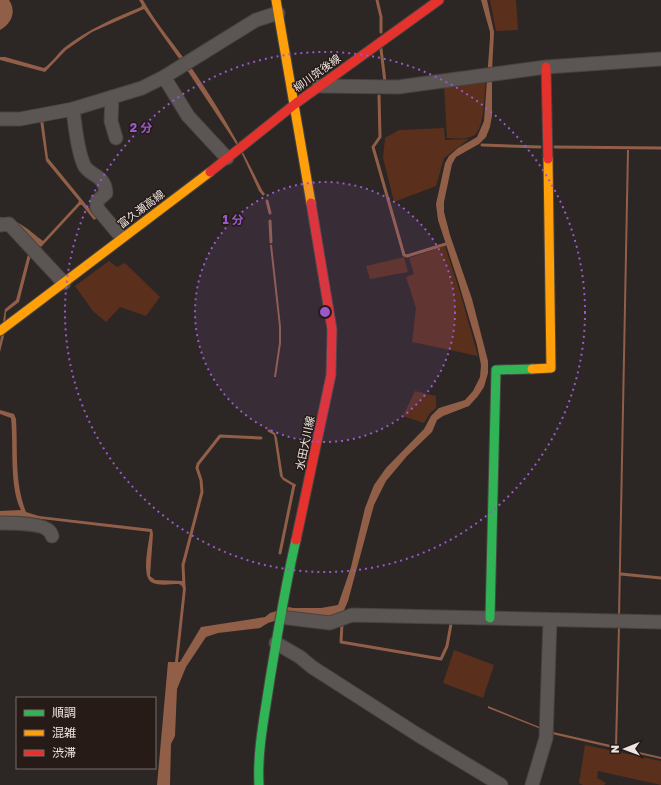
<svg xmlns="http://www.w3.org/2000/svg" width="661" height="785" viewBox="0 0 661 785" font-family="'Golos Text','Noto Sans JP',sans-serif">
  <rect width="100%" height="100%" fill="#2c2624"/>
  <g fill="#5a301d">
    <path d="M490,0H516L518,30L496,31Z"/>
    <path d="M486,79C484,92 485,131 473,136C465,140 455,138 447,138L444,85Z"/>
    <path d="M444,128L445,140L469,139L444,158L436,186L394,202L383,158L385,138L399,130Z"/>
    <path d="M445,246L460,292L478,356L412,342L416,308L406,277L414,274L409,258Z"/>
    <path d="M404,257L408,272L370,279L366,266Z"/>
    <path d="M109,261L117,267L125,263L160,297L146,316L120,307L106,322L93,311L75,286Z"/>
    <path d="M415,391L436,396V408L430,413L424,423L403,416Z"/>
    <path d="M454,650L494,665L483,698L443,683Z"/>
    <path d="M585,745L661,761V785L598,771L597,778L606,783L604,785H583L579,783Z"/>
  </g>
  <g fill="#915e48">
    <path d="M0,0H9C17,12 11,24 0,30Z"/>
    <path d="M139,0H143C157,25 176,47 193,70C219,108 242,148 262,190L265,194L263,196L259,191L242,154L233,139L185,67L144,9L92,32L66,50L45,72L0,60V57H5L44,68C52,63 57,54 64,48C87,30 114,18 141,7L142,5Z"/>
    <path d="M481,0H487L494,32L492,71V116L490,127L486,137L479,144L456,157L452,164L444,202V212L450,235L472,299L488,361V373L484,387L478,396L469,406L443,416L437,420L432,432L407,456L386,481L374,505L348,601L342,615L329,621L290,616L268,623L260,628L218,633L206,637L186,667L177,689L175,736L171,744L170,785H157L168,662H175L183,589L182,586L179,584C171,584 160,586 153,583C140,579 149,543 150,532L25,517H0V511L21,510C9,487 14,445 11,418L0,414V410L14,414L16,419C18,451 14,481 26,512L39,516L152,529L153,534L150,576L155,580L183,581L186,588L178,662H180L201,627L265,617L270,613L289,607L293,608H321L338,605L351,567L365,508L374,485L386,468L424,429L431,416L439,408L465,400L473,391L480,377L481,365L477,345L459,284L438,220L436,204L445,163L449,156L458,148L477,137L484,121L490,38V32Z"/>
    <path d="M43,119L48,158L97,218L94,220L82,205H80L41,247L34,243L19,302L6,312L4,336L0,352V342L5,309L16,300L32,239L17,225L0,220V217C17,218 30,231 43,241L78,203L79,201L46,161L40,120Z"/>
    <path d="M627,150H629L620,616H618Z"/>
    <path d="M270,245H272L281,327V343L276,377H274L279,343V326Z"/>
    <path d="M269,429L275,433L277,438L283,477L296,485L295,487L283,480L280,476L274,435L267,431Z"/>
    <path d="M618,626H620L617,747L661,757V759L552,734L553,732L615,746Z"/>
    <path d="M488,706L542,728L541,729L488,708Z"/>
  </g>
  <g fill="none" stroke-linecap="round" stroke-linejoin="round">
    <g stroke="#915e48" stroke-width="3">
      <path d="M377,0L381,17V32"/>
      <path d="M381,49L385,82"/>
      <path d="M379,96L380,137L373,147L404,255L407,256L449,243"/>
      <path d="M482,145L540,147"/>
      <path d="M555,147L661,148"/>
      <path d="M267,201L270,213"/>
      <path d="M270,221L271,242"/>
      <path d="M280,553L294,485"/>
      <path d="M621,574L661,578"/>
      <path d="M184,586L183,565L202,492L201,480L197,468L198,464L220,436L261,438"/>
      <path d="M342,624L341,642L441,659L447,646L451,624"/>
    </g>
    <defs>
      <g id="street">
        <path d="M164,77L188,116L227,158"/>
        <path d="M319,86L398,87L546,67L661,59"/>
        <path d="M112,97L111,121L116,138"/>
        <path d="M73,109C75,125 77,150 84,165C89,176 105,174 106,193L97,201V208L118,233"/>
        <path d="M0,119H20L73,109L142,88L164,77L256,20L278,13"/>
        <path d="M0,225L9,224L64,283"/>
        <path d="M0,523C10,523 43,523 49,531C51,532 51,534 52,536"/>
        <path d="M288,618L330,623L352,615L661,622"/>
        <path d="M276,643L300,657L312,667L418,735L501,785"/>
        <path d="M532,785L546,738L550,620"/>
      </g>
      <g id="fast">
        <path d="M490,618L496,370L532,369"/>
        <path d="M259,785C257,750 265,714 270,679C278,632 285,586 296,540"/>
      </g>
      <g id="slow">
        <path d="M276,0L311,203"/>
        <path d="M0,331L210,172"/>
        <path d="M532,369L551,368L548,159"/>
      </g>
      <g id="jam">
        <path d="M546,67L548,159"/>
        <path d="M210,172L295,104L439,0"/>
        <path d="M296,540L331,375L332,329L311,203"/>
      </g>
    </defs>
    <use href="#street" stroke="#484340" stroke-width="15"/>
    <use href="#fast" stroke="#484340" stroke-width="11"/>
    <use href="#slow" stroke="#484340" stroke-width="11"/>
    <use href="#jam" stroke="#484340" stroke-width="11"/>
    <use href="#street" stroke="#5b5654" stroke-width="13"/>
    <use href="#fast" stroke="#30b455" stroke-width="9"/>
    <use href="#slow" stroke="#ff9f0a" stroke-width="9"/>
    <use href="#jam" stroke="#e5322d" stroke-width="9"/>
  </g>
  <circle cx="325" cy="312" r="130" fill="#985ac8" fill-opacity=".12"/>
  <g fill="none" stroke="#985ac8" stroke-width="2" stroke-dasharray="2 4">
    <circle cx="325" cy="312" r="130"/>
    <circle cx="325" cy="312" r="260"/>
  </g>
  <g text-anchor="middle" stroke-width="3" stroke-linejoin="round" paint-order="stroke">
    <g font-size="11" fill="#eee5e2" stroke="#261b17">
      <text transform="translate(317 73) rotate(-36)" y="4">柳川筑後線</text>
      <text transform="translate(141 209) rotate(-37)" y="4">富久瀬高線</text>
      <text transform="translate(305 443) rotate(-78)" y="4">水田大川線</text>
    </g>
  </g>
  <circle cx="325" cy="312" r="6" fill="#985ac8" stroke="#261b17" stroke-width="2"/>
  <g font-size="12" text-anchor="middle" font-weight="bold" fill="#985ac8" stroke="#261b17" stroke-width="3" stroke-linejoin="round" paint-order="stroke">
    <text x="141" y="132">2 分</text>
    <text x="233" y="224">1 分</text>
  </g>
  <rect x="16" y="697" width="140" height="72" fill="#261b17" stroke="#766c68"/>
  <rect x="24" y="710" width="20" height="6" fill="#30b455" stroke="#766c68"/>
  <text x="52" y="717" font-size="12" fill="#eee5e2">順調</text>
  <rect x="24" y="730" width="20" height="6" fill="#ff9f0a" stroke="#766c68"/>
  <text x="52" y="737" font-size="12" fill="#eee5e2">混雑</text>
  <rect x="24" y="750" width="20" height="6" fill="#e5322d" stroke="#766c68"/>
  <text x="52" y="757" font-size="12" fill="#eee5e2">渋滞</text>
  <g transform="translate(625 749) rotate(269)" stroke="#261b17" stroke-width="3" paint-order="stroke">
  <path d="M0-3L7 15L0 10L-7 15Z" fill="#eee5e2"/>
  <text y="-6" font-size="11" font-weight="bold" text-anchor="middle" fill="#eee5e2">N</text>
  </g>
</svg>
